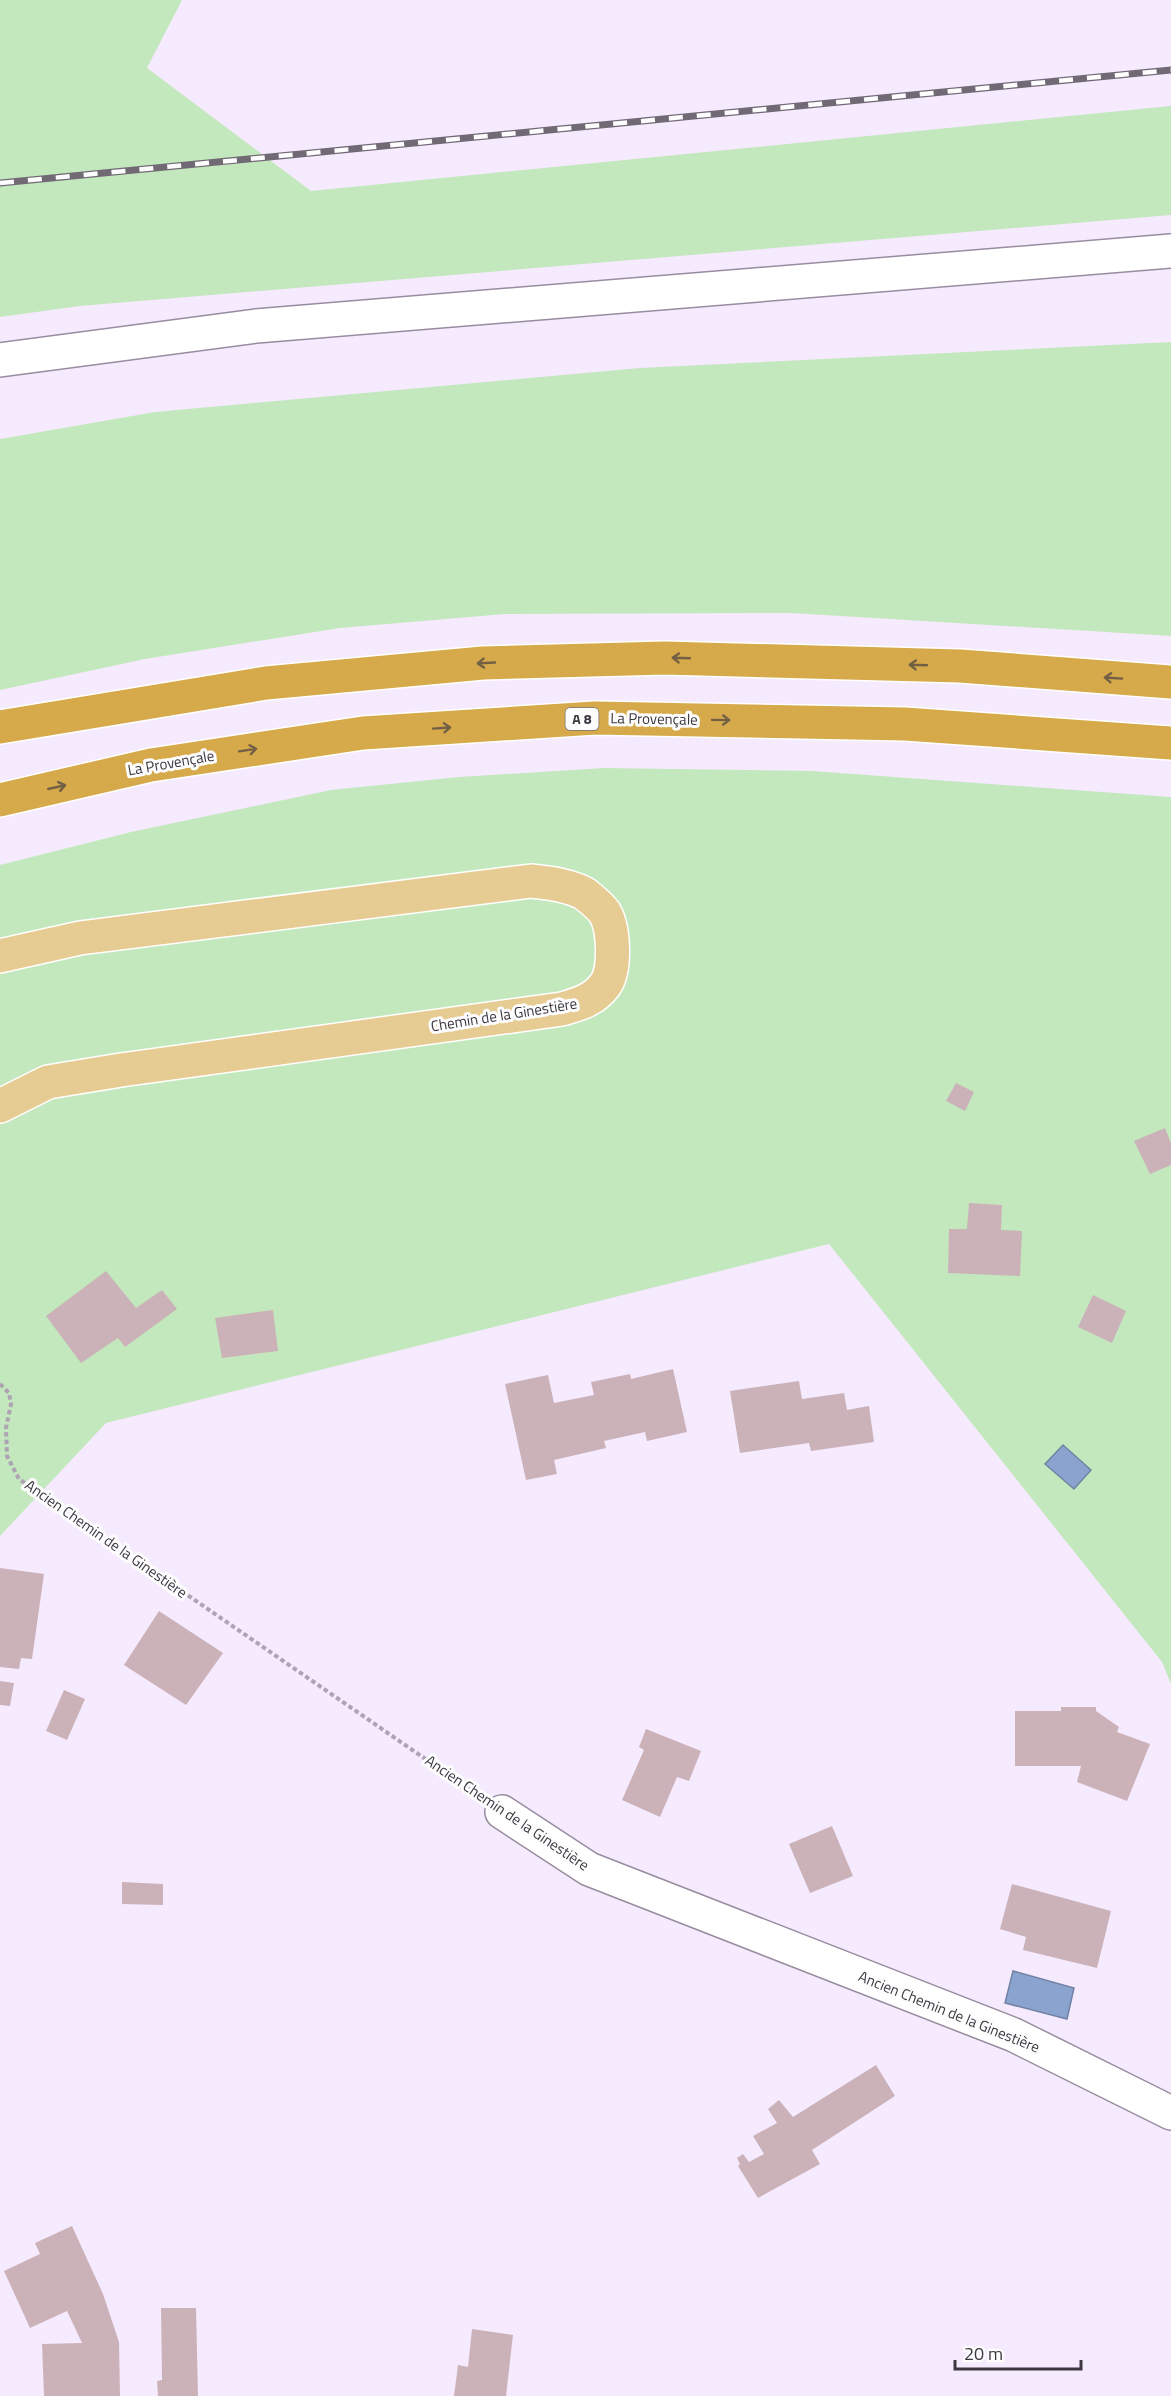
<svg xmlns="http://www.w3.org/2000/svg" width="1171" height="2396" viewBox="0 0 1171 2396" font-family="'Titillium Web',sans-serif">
  <rect width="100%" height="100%" fill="#f6eaff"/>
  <g fill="#c4e8bd">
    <path d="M0,0H182L147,68L311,191L1171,106V215L80,306L0,317Z"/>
    <path d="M1171,342V636L791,613L505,614L340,628L145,659L0,690V439L155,412L640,368Z"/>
    <path d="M604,768L812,771L1171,797V1684L1162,1662L829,1244L106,1423L0,1536V865L131,832L331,790L459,777Z"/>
  </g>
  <g fill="#8aa3cf" stroke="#7383a4" stroke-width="1.5">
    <path d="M1063,1445L1091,1470L1074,1489L1045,1464Z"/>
    <path d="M1013,1971L1074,1988L1067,2019L1005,2003Z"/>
  </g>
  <g fill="#cbb2b9">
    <path d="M956,1083L974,1092L965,1111L946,1101Z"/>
    <path d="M1165,1128L1171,1143V1165L1150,1174L1134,1141Z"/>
    <path d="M969,1203L1002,1205L1001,1230L1022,1231L1020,1276L948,1273L949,1229H967Z"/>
    <path d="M106,1271L136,1308L162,1290L177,1309L125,1347L118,1338L81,1363L46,1316Z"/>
    <path d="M1093,1295L1126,1311L1112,1343L1078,1327Z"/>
    <path d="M273,1310L278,1351L222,1358L215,1318Z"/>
    <path d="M673,1369L687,1432L647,1441L645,1432L604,1441L606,1448L554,1460L557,1474L526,1480L505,1384L548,1375L554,1403L594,1395L591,1382L630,1374L631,1379Z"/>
    <path d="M799,1381L802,1399L844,1393L847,1410L869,1406L874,1442L811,1451L809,1443L740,1453L730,1391Z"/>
    <path d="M0,1568L44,1574L32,1659L21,1658L19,1669L0,1667Z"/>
    <path d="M159,1611L223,1653L186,1705L124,1665Z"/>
    <path d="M0,1681L14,1683L10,1706L0,1705Z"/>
    <path d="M64,1690L85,1699L67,1740L46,1731Z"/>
    <path d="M1061,1707H1096V1711L1119,1727L1117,1732L1150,1744L1127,1801L1077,1782L1081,1766H1015V1711H1061Z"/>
    <path d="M646,1729L701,1751L689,1781L677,1777L660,1817L622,1800L644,1750L639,1747Z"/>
    <path d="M832,1826L853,1876L810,1893L789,1844Z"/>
    <path d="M122,1882L163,1884V1905L122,1904Z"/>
    <path d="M1012,1884L1111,1911L1097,1968L1023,1950L1026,1937L1000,1929Z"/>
    <path d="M876,2065L895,2096L812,2150L820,2164L758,2198L738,2166L740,2164L737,2158L743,2154L749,2162L764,2154L753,2136L777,2123L768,2109L779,2100L793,2117Z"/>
    <path d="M72,2226L103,2294L119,2342L120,2396H44L42,2344L82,2343L67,2311L30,2328L4,2271L40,2254L35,2243Z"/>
    <path d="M161,2308H196L198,2396H158L157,2381L162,2380Z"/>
    <path d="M472,2329L513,2335L506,2396H454L458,2365L468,2367Z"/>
  </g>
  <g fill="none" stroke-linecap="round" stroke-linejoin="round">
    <defs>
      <g id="minor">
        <path d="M0,360L256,326L1171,251"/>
        <path d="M502,1812L589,1869L1014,2035L1171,2113"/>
      </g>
      <path id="major" d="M0,956L80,938L531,881C548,883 570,885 585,894C590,898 601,907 605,913C614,929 616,970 605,985C594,1000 579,1004 562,1009L121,1070L48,1082L0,1106"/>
      <g id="highway">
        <path d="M0,727L266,683L483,663L665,658L960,666L1171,682"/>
        <path d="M0,800L151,765L363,733L595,718L905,724L1171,743"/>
      </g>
    </defs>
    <use href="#minor" stroke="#988d9f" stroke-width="36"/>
    <use href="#major" stroke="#fff" stroke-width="36"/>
    <use href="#highway" stroke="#fff" stroke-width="36"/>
    <path stroke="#ada3b3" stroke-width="4" stroke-dasharray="4.5 3" stroke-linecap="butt" d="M0,1384L9,1393L11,1404L6,1428L7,1456L19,1479L472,1791"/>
    <use href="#minor" stroke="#fff" stroke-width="33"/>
    <use href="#major" stroke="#e6cb93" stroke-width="33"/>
    <use href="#highway" stroke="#d6a94b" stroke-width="33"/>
    <defs>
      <path id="rail" d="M0,183L1171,70"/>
    </defs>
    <use href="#rail" stroke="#716a75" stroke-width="7"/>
    <use href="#rail" stroke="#fdfdfd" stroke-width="4.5" stroke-dasharray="14" stroke-linecap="butt"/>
  </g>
  <defs><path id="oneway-shaft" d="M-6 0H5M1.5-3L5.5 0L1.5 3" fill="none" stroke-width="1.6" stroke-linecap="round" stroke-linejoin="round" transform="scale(1.5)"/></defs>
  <g stroke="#736044">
    <use href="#oneway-shaft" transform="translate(681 658) rotate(-178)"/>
    <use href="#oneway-shaft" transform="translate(486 663) rotate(177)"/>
    <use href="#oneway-shaft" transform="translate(918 665) rotate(-178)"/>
    <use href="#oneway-shaft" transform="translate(1113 678) rotate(-176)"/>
    <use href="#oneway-shaft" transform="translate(721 720) rotate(1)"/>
    <use href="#oneway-shaft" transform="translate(442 728) rotate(-4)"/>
    <use href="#oneway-shaft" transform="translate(248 750) rotate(-9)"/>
    <use href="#oneway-shaft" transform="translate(57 787) rotate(-13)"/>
  </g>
  <g text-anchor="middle" stroke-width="6" stroke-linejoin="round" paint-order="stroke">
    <rect fill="#fdfdfd" stroke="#777379" stroke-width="1.5" x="565.5" y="708" width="33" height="22" rx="4.5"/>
    <g font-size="14" font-weight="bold" fill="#3d3840">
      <text x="582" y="724">A 8</text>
    </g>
    <g font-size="15" fill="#3d3840" stroke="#fdfdfd">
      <text transform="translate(654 719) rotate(1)" y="5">La Provençale</text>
      <text transform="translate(171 763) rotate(-10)" y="5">La Provençale</text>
      <text transform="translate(504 1015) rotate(-9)" y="5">Chemin de la Ginestière</text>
      <text transform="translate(106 1539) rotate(35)" y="5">Ancien Chemin de la Ginestière</text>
      <text transform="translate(507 1813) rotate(34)" y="5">Ancien Chemin de la Ginestière</text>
      <text transform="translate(949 2012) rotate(22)" y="5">Ancien Chemin de la Ginestière</text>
    </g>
  </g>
  <path d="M955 2360v9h126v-9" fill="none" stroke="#3d3840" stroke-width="3"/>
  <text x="964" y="2360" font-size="18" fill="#3d3840" stroke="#fdfdfd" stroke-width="4.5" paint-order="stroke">20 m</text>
</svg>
